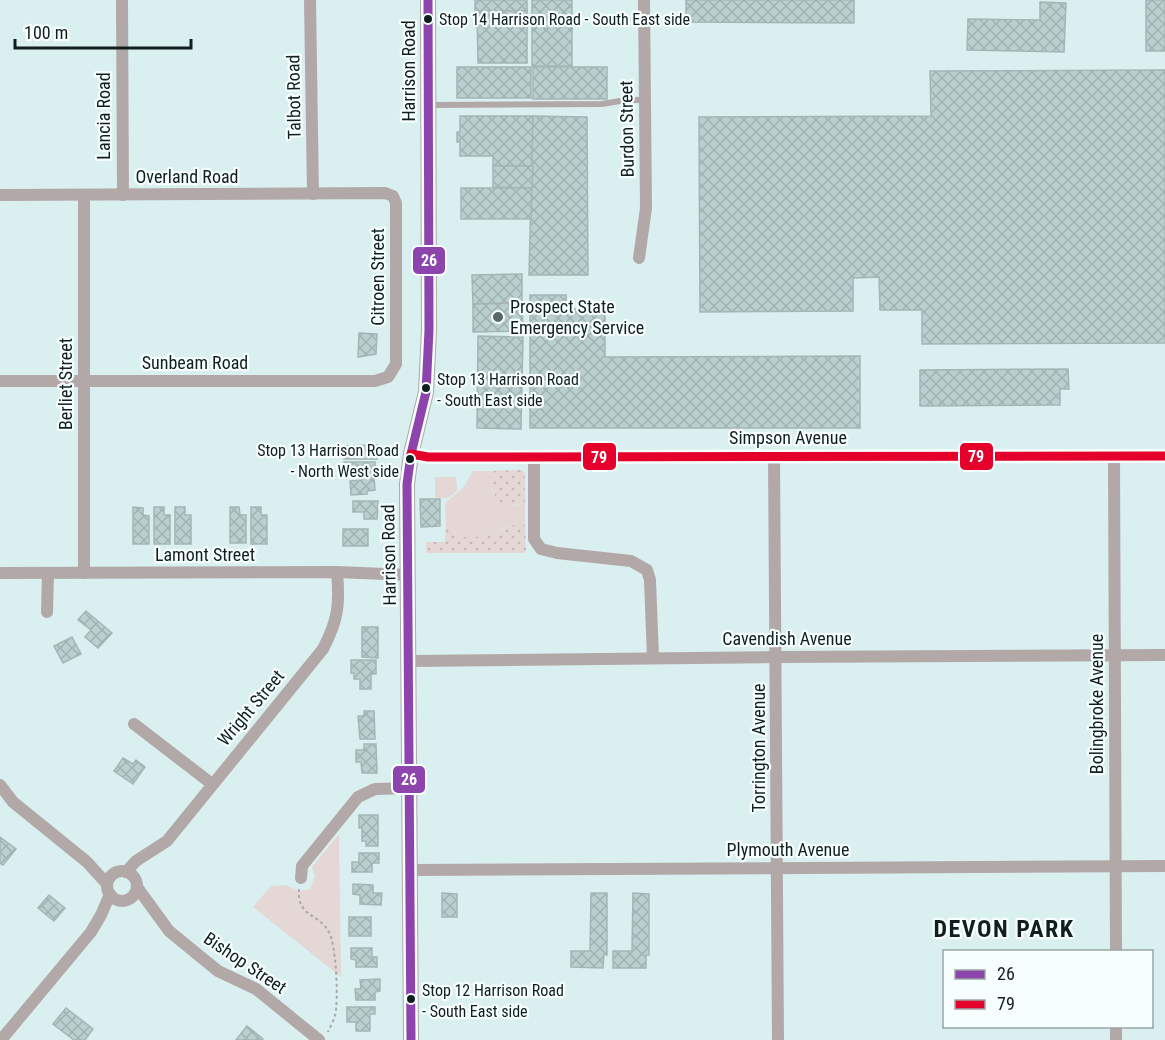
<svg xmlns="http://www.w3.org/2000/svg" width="1165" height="1040" viewBox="0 0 1165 1040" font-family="'Roboto Condensed',sans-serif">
  <defs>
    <pattern id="garden-dots" width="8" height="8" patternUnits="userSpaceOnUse" patternTransform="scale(1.5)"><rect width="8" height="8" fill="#e4d7d6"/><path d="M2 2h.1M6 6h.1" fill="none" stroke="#c3b8b7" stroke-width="1.8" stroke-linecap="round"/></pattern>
    <pattern id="building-cross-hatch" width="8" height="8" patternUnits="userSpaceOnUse" patternTransform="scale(1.5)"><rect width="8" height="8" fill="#bad0d0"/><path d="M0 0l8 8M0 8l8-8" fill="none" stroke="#9fb2b2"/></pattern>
  </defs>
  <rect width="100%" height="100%" fill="#daefef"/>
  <g fill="#e4d7d6">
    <path d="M473,471H489L493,493L513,506L525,503V525L506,527L493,534L480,537H459L446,523L445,503L463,488Z"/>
    <path d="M435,477H456L457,491L448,498H435Z"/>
    <path d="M339,834L341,977L253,907L271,886L286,885L299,891L310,889L315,876L312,867Z"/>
  </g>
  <g fill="url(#garden-dots)">
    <path d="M522,470L525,474V503C496,510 493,496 489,471Z"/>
    <path d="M446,523L459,537C470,537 482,538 493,534C505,529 512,523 525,525L526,550L524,553H426V542H445Z"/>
  </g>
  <g fill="url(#building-cross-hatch)" stroke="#a5b5b5" stroke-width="1.5">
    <rect x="475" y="0" width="52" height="11"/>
    <rect x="532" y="0" width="40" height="66"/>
    <path d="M686,0H854V23L686,22Z"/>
    <rect x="1146" y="0" width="19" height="51"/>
    <path d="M1040,2L1066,3L1064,52L967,50L968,19L1040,20Z"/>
    <path d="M477,11H527V63H478Z"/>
    <rect x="457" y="67" width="74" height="31"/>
    <rect x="533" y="67" width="74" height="32"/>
    <path d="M1165,70V343L922,344V310H880L879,277L853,278V311L700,312L699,117L931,116L930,71Z"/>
    <path d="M460,116H533V166H493V156H460V142H457V132H460Z"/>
    <path d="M533,116L587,117L588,275H529Z"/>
    <path d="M493,166H533L532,188L493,187Z"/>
    <path d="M461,188H532L531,219H461Z"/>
    <path d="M522,274V303L473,304L472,275Z"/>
    <path d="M530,295H566V309H605V357L860,356V428H530Z"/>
    <path d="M522,303L523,331L473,332V304Z"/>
    <path d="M359,333L377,334L376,354L358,357Z"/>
    <path d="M478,336L523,337L521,429L477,428Z"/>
    <path d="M1068,369L1069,389H1060V405L920,406V370Z"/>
    <path d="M377,445V459H344V446Z"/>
    <path d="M344,462H375V474L344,475Z"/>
    <path d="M362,477H374L375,490L367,491V494L351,495L350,481L362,480Z"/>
    <path d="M420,499H440V526L421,527Z"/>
    <path d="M353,501H378L377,519H364V512H353Z"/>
    <path d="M133,507L143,508V515L149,516V544H133Z"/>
    <path d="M154,507H164V515H170V544H154Z"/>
    <path d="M175,507H185V515H191V544H175Z"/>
    <path d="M230,507H239L240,515H246V543H230Z"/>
    <path d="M251,507H261V515H267V544H251Z"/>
    <rect x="343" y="529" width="25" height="17"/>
    <path d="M86,611L112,633L98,648L85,637L91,630L78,620Z"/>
    <path d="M362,627H378V658L362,657Z"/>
    <path d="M72,637L81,654L63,663L54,646Z"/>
    <path d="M351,660H376V674H371V689H360V679H354V673H351Z"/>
    <path d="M364,711H374L375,739H360L358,716H364Z"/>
    <path d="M364,744H376L377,773H362L361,762H356V750H364Z"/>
    <path d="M123,758L133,764L136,760L145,767L133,784L114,771Z"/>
    <path d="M359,815H378V846H366V841H362V828H359Z"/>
    <path d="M0,837L16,849L3,865L0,863Z"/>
    <path d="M359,853H379V863H372V872H352V862H359Z"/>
    <path d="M353,884L373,885V893H382L381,905L360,904V895L353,894Z"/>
    <path d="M442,893L457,894V917H442Z"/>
    <path d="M591,893H607V955L604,954L603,968L571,967V951H590Z"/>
    <path d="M633,893L649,894V955H646V968H613V951H632Z"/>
    <path d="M49,895L65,908L54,921L38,908Z"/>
    <rect x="349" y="917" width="22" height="19"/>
    <path d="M351,948H372V957H377V967H356V960L351,959Z"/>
    <path d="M380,979V991L375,992V1000H356L355,989H361L360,980Z"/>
    <path d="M347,1007H375V1014H370V1031H356V1022H347Z"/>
    <path d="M66,1008L93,1029L85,1040H74L53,1024Z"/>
    <path d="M247,1026L263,1039L262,1040H236Z"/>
  </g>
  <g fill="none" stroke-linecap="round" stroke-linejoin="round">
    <path stroke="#aaa8a8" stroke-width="2" stroke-dasharray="3 3" stroke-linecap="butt" d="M299,889C297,918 318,912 329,932C336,944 339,1001 335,1015C334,1021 330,1027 328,1032"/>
    <path stroke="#b3a8a8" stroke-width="6" d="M429,105L602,104L626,100H645"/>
    <g stroke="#b3a8a8" stroke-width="12">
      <path d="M122,0L123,195"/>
      <path d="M310,0L313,194"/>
      <path d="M0,195L385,193L393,196L396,203V364L388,377L375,381H0"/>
      <path d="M84,195V573"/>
      <path d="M639,258L646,208L644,0"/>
      <path d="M411,454L428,457L1165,456"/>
      <path d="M534,456V539L541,549L557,553L631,561L647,570L650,580L653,658"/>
      <path d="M1114,456L1116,952"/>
      <path d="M774,457L778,1040"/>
      <path d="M0,573L337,572L409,575"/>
      <path d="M47,612L48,573"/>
      <path d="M410,661L776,657L1165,655"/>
      <path d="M134,724L212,784"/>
      <path d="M0,785L13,802L87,862L107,884"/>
      <path d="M411,870L1165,866"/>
      <circle cx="122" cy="886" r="15"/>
      <path d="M126,872L136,861L167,841L323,649C338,620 340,605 337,572"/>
      <path d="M301,878L302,866L358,797L375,789L410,788"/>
      <path d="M137,887L169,931L218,971L256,989L319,1040"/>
      <path d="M1116,1026V1040"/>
      <path d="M1,1040L91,932L101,915L110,894"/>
    </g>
    <path stroke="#afa8a8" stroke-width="16" d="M411,1040L407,484L411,454L426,392L429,330L428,0"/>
    <defs>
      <path id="bus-1" d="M411,1040L407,484L411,454L426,392L429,330L428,0"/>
      <path id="bus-2" d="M411,454L428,457L1165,456"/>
    </defs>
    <use href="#bus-1" stroke="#f6fefe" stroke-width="14"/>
    <use href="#bus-2" stroke="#f6fefe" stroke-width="14"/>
    <use href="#bus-1" stroke="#8e44ad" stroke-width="9"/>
    <use href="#bus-2" stroke="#e4002b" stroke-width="9"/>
  </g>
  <g fill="#101f1e" stroke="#f6fefe" stroke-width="2">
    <circle cx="428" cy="19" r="5"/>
    <circle cx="426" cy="388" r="5"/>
    <circle cx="410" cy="459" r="5"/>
    <circle cx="411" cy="999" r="5"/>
  </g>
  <circle fill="#576867" stroke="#f6fefe" stroke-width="2" cx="498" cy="317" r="6"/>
  <g text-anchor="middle" stroke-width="4.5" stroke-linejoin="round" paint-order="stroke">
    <g font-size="16" fill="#101f1e" stroke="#f6fefe" text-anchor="start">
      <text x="439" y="25">Stop 14 Harrison Road - South East side</text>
      <text x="437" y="385">Stop 13 Harrison Road<tspan x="437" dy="21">- South East side</tspan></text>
      <text x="399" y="456" text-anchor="end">Stop 13 Harrison Road<tspan x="399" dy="21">- North West side</tspan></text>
      <text x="422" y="996">Stop 12 Harrison Road<tspan x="422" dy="21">- South East side</tspan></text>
    </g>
    <g font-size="18" fill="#101f1e" stroke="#f6fefe">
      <text transform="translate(409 71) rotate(-90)" y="6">Harrison Road</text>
      <text transform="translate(294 97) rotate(-91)" y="6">Talbot Road</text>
      <text transform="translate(104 116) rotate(-90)" y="6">Lancia Road</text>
      <text transform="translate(627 129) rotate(-91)" y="6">Burdon Street</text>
      <text x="187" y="183">Overland Road</text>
      <text transform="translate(378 277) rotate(-90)" y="6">Citroen Street</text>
      <text x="195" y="369">Sunbeam Road</text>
      <text transform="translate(66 384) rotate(-90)" y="6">Berliet Street</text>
      <text x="788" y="444">Simpson Avenue</text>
      <text x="205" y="561">Lamont Street</text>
      <text transform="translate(389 555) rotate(-91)" y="6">Harrison Road</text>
      <text x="787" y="645">Cavendish Avenue</text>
      <text transform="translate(1097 704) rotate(-90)" y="6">Bolingbroke Avenue</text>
      <text transform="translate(251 708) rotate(-50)" y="6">Wright Street</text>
      <text transform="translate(759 748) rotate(-90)" y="6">Torrington Avenue</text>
      <text x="788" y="856">Plymouth Avenue</text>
      <text transform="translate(245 963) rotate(34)" y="6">Bishop Street</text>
    </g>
    <g font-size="18" fill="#101f1e" stroke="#f6fefe" text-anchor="start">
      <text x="510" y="313">Prospect State<tspan x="510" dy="21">Emergency Service</tspan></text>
    </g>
    <g font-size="24" font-weight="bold" letter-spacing="1.5" fill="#101f1e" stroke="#f6fefe">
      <text x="1004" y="937">DEVON PARK</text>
    </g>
  </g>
  <g stroke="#f6fefe" stroke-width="2">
    <rect x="412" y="246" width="34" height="29" rx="6" fill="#8e44ad"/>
    <rect x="959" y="442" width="35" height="29" rx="6" fill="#e4002b"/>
    <rect x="582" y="442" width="35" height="29" rx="6" fill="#e4002b"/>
    <rect x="392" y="765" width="34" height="29" rx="6" fill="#8e44ad"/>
  </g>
  <g font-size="16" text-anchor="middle" font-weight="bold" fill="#fff">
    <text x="429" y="266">26</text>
    <text x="976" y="462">79</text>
    <text x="599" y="463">79</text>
    <text x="409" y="785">26</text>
  </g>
  <rect x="943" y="950" width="210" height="78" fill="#f6fefe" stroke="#9aa5a4" stroke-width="1.5"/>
  <rect x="955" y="970" width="30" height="9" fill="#8e44ad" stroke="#9aa5a4" stroke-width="1.5"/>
  <text x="997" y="980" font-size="18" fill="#101f1e">26</text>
  <rect x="955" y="1000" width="30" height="9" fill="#e4002b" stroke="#9aa5a4" stroke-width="1.5"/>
  <text x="997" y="1010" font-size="18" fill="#101f1e">79</text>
  <path d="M15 39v9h176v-9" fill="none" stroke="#101f1e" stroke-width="3"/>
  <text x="24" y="39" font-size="18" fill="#101f1e" stroke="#f6fefe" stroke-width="4.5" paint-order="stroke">100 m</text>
</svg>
